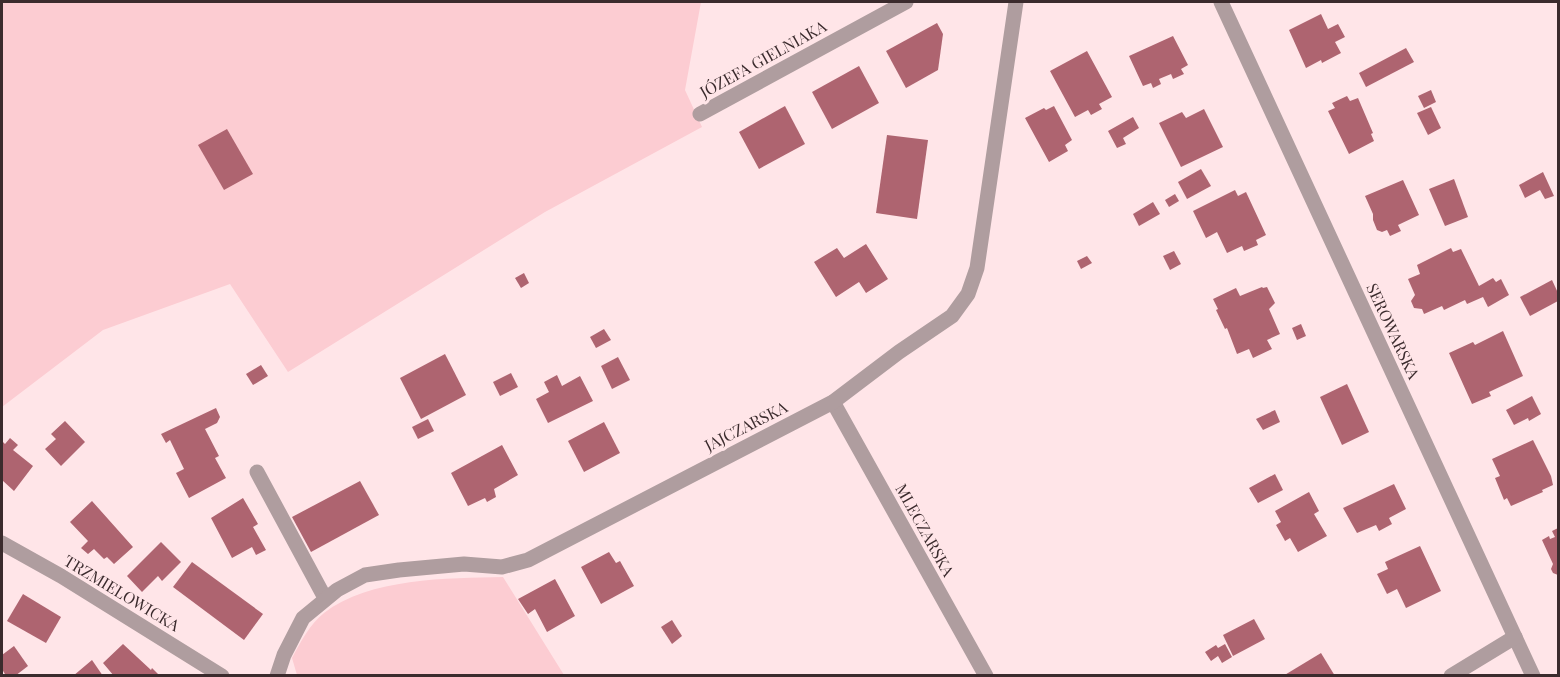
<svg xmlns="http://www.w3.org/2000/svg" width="1560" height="677" viewBox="0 0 1560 677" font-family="'Playfair Display',serif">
  <rect width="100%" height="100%" fill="#ffe5e8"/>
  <g fill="#fcccd2">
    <path d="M2,2H701L685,90L702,127L545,212L288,372L230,284L103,330L2,407Z"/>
    <path d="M503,577L564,675H297L292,658C300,643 310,624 324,613C369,578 448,578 503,577Z"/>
  </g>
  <g fill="#ae6470">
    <path d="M1321,14L1328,29L1338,24L1345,37L1335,42L1341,53L1322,63L1321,60L1306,68L1289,30Z"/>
    <path d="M937,23L943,34L938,70L906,88L886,51Z"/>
    <path d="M1173,36L1188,65L1181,69L1184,74L1173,79L1171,74L1159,79L1161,84L1153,88L1151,83L1143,86L1129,56Z"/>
    <path d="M1406,48L1414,62L1366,87L1359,73Z"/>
    <path d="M1087,51L1112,97L1099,104L1102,109L1091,115L1088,110L1075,117L1050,71Z"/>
    <path d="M859,66L879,103L832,129L812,92Z"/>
    <path d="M1431,90L1436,102L1424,108L1418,96Z"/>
    <path d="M1347,96L1350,101L1358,98L1373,133L1371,134L1374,141L1349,154L1328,111L1335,108L1332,103Z"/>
    <path d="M785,106L805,144L759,169L739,132Z"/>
    <path d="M1054,106L1072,140L1065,145L1068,151L1049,162L1025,118L1044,108L1046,110Z"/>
    <path d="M1431,107L1441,128L1428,135L1417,113Z"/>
    <path d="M1204,109L1223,147L1181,167L1159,123L1182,112L1186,118Z"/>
    <path d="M1133,117L1139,128L1123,138L1126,144L1117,148L1108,131Z"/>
    <path d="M227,129L253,174L224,190L198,145Z"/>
    <path d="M887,135L928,140L917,219L876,213Z"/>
    <path d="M1201,169L1211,186L1187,199L1178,182Z"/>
    <path d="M1543,172L1554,196L1545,199L1540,190L1525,198L1519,185Z"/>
    <path d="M1454,179L1468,217L1445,226L1429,189Z"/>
    <path d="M1403,180L1419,215L1398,225L1401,231L1390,236L1387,230L1382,232L1377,230L1373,220V214L1365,196Z"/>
    <path d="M1235,190L1238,196L1246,192L1266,235L1256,240L1258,245L1244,251L1242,246L1227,253L1217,232L1206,238L1193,211Z"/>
    <path d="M1175,194L1179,201L1169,207L1165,200Z"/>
    <path d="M1153,202L1160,214L1139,226L1133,214Z"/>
    <path d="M866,244L888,279L866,293L859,282L836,297L814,262L837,248L844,258Z"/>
    <path d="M1451,248L1453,252L1461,249L1479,286L1493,278L1496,282L1501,279L1509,295L1488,307L1483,297L1467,304L1465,300L1444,310L1442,306L1424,314L1422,309L1414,308L1411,301L1415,295L1408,279L1420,274L1417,265Z"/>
    <path d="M1174,251L1181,264L1170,270L1163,256Z"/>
    <path d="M1087,256L1092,263L1081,269L1077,261Z"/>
    <path d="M524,273L529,283L521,288L515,278Z"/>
    <path d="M1552,280L1558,293V301L1530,316L1520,297Z"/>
    <path d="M1262,287L1263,288L1267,287L1275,303L1269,309L1280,334L1267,340L1272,349L1253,358L1249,349L1237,354L1227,328L1225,329L1216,310L1218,309L1213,299L1236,288L1240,296Z"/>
    <path d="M1301,324L1306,336L1297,340L1292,328Z"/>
    <path d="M604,329L611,340L596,348L590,337Z"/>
    <path d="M1503,331L1523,376L1489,392L1491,396L1472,404L1449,353L1473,342L1475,345Z"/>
    <path d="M445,354L466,395L421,419L400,378Z"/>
    <path d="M618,357L630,380L612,389L601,366Z"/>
    <path d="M261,365L268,376L253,385L246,374Z"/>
    <path d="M511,373L518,387L500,396L493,382Z"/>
    <path d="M557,375L562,386L580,376L593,401L548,423L536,399L549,392L544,382Z"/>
    <path d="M1347,384L1369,432L1342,445L1320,397Z"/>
    <path d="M1532,396L1541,414L1529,421L1528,418L1514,425L1506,410Z"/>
    <path d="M216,408L220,417L217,423L205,429L219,456L215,458L226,478L189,498L176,473L184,469L170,440L166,443L161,434Z"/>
    <path d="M1275,410L1280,422L1263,430L1256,419Z"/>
    <path d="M428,419L434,431L418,439L412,427Z"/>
    <path d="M65,421L85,442L61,466L45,449L56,439L51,434Z"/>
    <path d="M604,422L620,453L584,472L568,441Z"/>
    <path d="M10,438L18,445L13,450L33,466L14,491L2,480V441L5,444Z"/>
    <path d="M1533,440L1551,476L1553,485L1542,490L1543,492L1511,506L1507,498L1504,500L1495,478L1500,476L1492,459Z"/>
    <path d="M502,445L518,475L494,489L496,497L487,502L485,498L468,506L451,473Z"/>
    <path d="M1275,474L1283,490L1258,503L1249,488Z"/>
    <path d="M360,481L379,515L311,552L292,517Z"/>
    <path d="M1394,484L1406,509L1389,518L1392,524L1379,531L1376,525L1357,533L1343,508Z"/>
    <path d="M1309,492L1319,511L1314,514L1327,536L1298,552L1290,538L1285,541L1284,539L1276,525L1281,522L1275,511Z"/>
    <path d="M243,498L258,524L253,527L266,550L256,555L252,547L232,558L211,518Z"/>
    <path d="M92,501L133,547L114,564L107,557L104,559L94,549L88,554L81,548L88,541L70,522Z"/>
    <path d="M1558,528V575L1553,573L1551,569L1553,564L1542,540L1549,536L1550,539L1555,537L1552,531Z"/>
    <path d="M161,542L181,562L162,581L158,576L142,592L127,576Z"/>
    <path d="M1420,546L1441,591L1406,608L1397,589L1387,594L1377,574L1388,569L1385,562Z"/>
    <path d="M609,552L616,563L620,561L634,586L601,604L581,567Z"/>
    <path d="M192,562L263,614L244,640L173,587Z"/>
    <path d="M555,579L575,616L547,632L535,609L528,614L518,599Z"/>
    <path d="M23,594L61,617L46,643L7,621Z"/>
    <path d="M1254,619L1265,639L1233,656L1223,635Z"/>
    <path d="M672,620L682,636L672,644L661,627Z"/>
    <path d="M123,644L151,670L152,668L160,676H114L103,663Z"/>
    <path d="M1225,644L1232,657L1222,663L1218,656L1211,661L1205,652L1216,645L1218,648Z"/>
    <path d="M14,646L28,666L15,676H6L2,669V655Z"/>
    <path d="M1321,653L1335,676H1283Z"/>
    <path d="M92,660L103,676H73Z"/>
  </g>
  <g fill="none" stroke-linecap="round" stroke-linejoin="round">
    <g stroke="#af9d9f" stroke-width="15">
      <path d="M1221,2L1533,676"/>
      <path d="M700,114L906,2"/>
      <path d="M833,402L986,676"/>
      <path d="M257,472L325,598"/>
      <path d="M2,543L61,576L222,676"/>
      <path d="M277,676L284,655L303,618L337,590L365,575L399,570L464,564L502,567L528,560L833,402L899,352L952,316L968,294L977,268L1016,2"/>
      <path d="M1451,676L1515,637"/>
    </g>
  </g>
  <g text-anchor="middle" stroke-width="6" stroke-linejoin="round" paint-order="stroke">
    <g font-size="16" fill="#3b2b2d" stroke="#ffe5e8">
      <text transform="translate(763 59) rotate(-29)" y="6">JÓZEFA GIELNIAKA</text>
      <text transform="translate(1393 331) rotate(65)" y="6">SEROWARSKA</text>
      <text transform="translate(746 426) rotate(-27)" y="6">JAJCZARSKA</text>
      <text transform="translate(925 530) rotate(61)" y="6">MLECZARSKA</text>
      <text transform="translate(122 593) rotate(31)" y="6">TRZMIELOWICKA</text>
    </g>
  </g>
  <rect width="1560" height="677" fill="none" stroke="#3b2b2d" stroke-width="6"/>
</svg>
